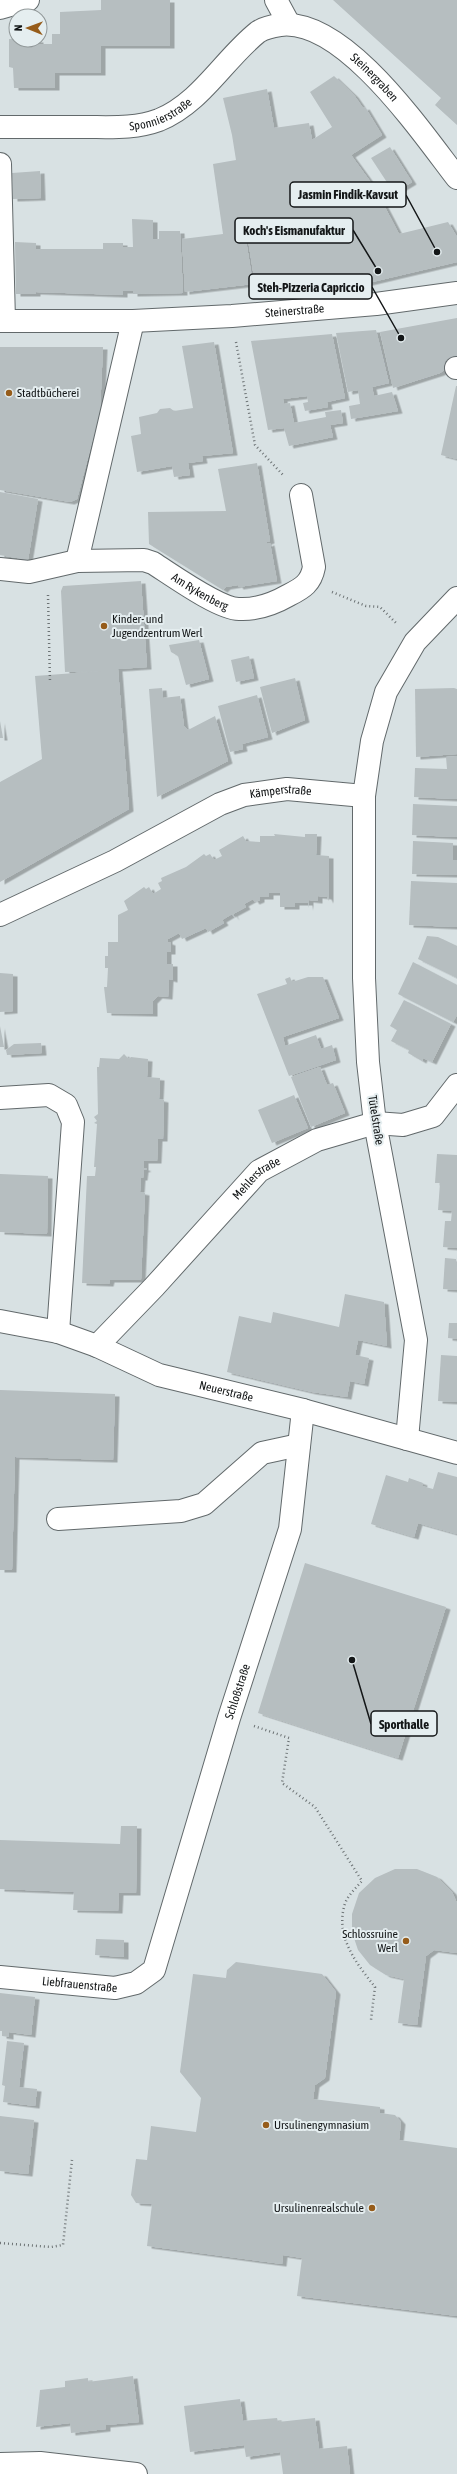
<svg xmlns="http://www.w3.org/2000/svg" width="457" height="2474" viewBox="0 0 457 2474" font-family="'Asap Condensed',sans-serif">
  <defs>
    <filter id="shadow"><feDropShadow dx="4.5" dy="2.5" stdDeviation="0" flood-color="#0004"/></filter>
  </defs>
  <rect width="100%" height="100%" fill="#d8e1e3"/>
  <g fill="#b6bec0" filter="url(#shadow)">
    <path d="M101,0H170V46H101V73H55V88H14L13,68L9,67V39L39,40V44H52V34H60V12L101,10Z"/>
    <path d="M333,0H457V125L435,105L441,98Z"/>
    <path d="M334,76L354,95L363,108L365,107L382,135L351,155L375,188L399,234L448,222L457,237V262L368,283L363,273L255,284L247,233L245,234L253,284L185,292L182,239L223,234L213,164L236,160L232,135L223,98L267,89L274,128L309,123L312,140L332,127L310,92Z"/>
    <path d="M390,147L412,182L394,193L371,158Z"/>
    <path d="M40,171L41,198L13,199L12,173Z"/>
    <path d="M132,219L153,220V239H159V231H180L183,293L133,294V291H123V295L36,292V294H16L15,242L36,243V249H103V243H123V247H133Z"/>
    <path d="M457,318V361L440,373L393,388L380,332Z"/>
    <path d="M376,330L389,383L372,387L374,396L392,392L398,411L351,419L349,406L360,404L358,390L348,392L336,333Z"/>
    <path d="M332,334L345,398L327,402L328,407L305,411L303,403L308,402L307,396L283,399L284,404L290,403L294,423L326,417L325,412L341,410L343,423L330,425L333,437L289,446L284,428L268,430L251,341Z"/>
    <path d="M214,342L233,453L202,456L203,461L188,463L190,475L174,477L172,466L137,472L131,436L141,434L139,417L157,413L160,409L170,408L174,411L193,408L182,346Z"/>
    <path d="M0,347H103L100,412L77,499L70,502L0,490Z"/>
    <path d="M456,386H457V459L441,455Z"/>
    <path d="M257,463L270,541L267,542V544L270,543L277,581L239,587L238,585L226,587L223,590L149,544L148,512L226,511L218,469Z"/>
    <path d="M0,492L38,499L28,560L0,555Z"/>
    <path d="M141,581L147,667L118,669L129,809L0,882V782L42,759L35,676L102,671L65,672L61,591L63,586Z"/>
    <path d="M199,640L209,679L186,685L178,656L171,652L169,645Z"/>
    <path d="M249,656L254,678L236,682L231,660Z"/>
    <path d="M295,678L305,720L272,733L260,687Z"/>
    <path d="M162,688L163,698L180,696L184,726L188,730L215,716L228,761L157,797L149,689Z"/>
    <path d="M454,688L457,689V754L416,757L415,689Z"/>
    <path d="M257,695L268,737L242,744L243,749L230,752L218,706Z"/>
    <path d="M0,721L3,738H0Z"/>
    <path d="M457,756V799L414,797L415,768L447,769L446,757Z"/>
    <path d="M413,804L457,806V837L412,835Z"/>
    <path d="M274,834L305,837V834H317L316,855L329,856V901L327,897L318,896V901L309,900V908L308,903H295V907H280V893H269V897H260V900L255,902L253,899L244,904L246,907L233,914L235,918L232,914L222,920L224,923L208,932L206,928L182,939L179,933L168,939V942L171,943V952H167V964H173V980L169,979L168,997L158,996L153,1001V1014L107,1013L104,987H107L108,968H105V956H108V942H118V915L128,910L124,901L144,887L146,889L149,887L153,894L161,889L158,883L162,881L161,878L186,867L204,854L206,856L210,854L214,860L222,856L219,850L243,836L246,841L260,842V836H275Z"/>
    <path d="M413,841L453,843V860H457V875L412,874Z"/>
    <path d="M411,881L457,883V927L409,925Z"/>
    <path d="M427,936L438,937L457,946V978L418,959Z"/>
    <path d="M413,962L457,985V1015L453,1022L398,994Z"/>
    <path d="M0,973L13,974V1011L0,1012Z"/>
    <path d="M290,977L292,982L308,977H323L339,1018L283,1037L285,1046L316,1035L321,1049L332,1045L336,1060L289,1076L257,994L287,984L285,979Z"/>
    <path d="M404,1000L451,1024L432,1062L423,1058L422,1061L408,1053L409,1050L391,1041L397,1030L390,1026Z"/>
    <path d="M0,1026L4,1047H0Z"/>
    <path d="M41,1043L42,1053L7,1055L6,1050L14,1044Z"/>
    <path d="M124,1054L129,1059L131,1057L148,1059L147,1077L160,1078L159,1099L164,1100L163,1139H158L157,1161H144V1168L147,1169L144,1170L143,1178H141L140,1192L145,1193L141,1280H110L109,1284L82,1283L87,1176H95L96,1167H94L97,1124L94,1123L97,1121L94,1117L98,1114L97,1067H99L100,1058L119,1059Z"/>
    <path d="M320,1067L327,1085L333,1083L345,1113L311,1127L291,1077Z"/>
    <path d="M294,1095L308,1128L272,1143L258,1110Z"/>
    <path d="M437,1154L457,1155V1248L443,1247L445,1221H451L452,1211L438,1210L440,1183H435Z"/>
    <path d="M0,1174L48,1176L47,1234L0,1232Z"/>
    <path d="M456,1255L457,1290L443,1289L445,1258L456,1259Z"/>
    <path d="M345,1294L384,1302L387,1346L358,1340L355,1355L369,1358L364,1384L350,1381L347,1397L312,1392L227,1372L239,1316L271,1323L273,1312L339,1327Z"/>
    <path d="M449,1323H457V1339L448,1338Z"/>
    <path d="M441,1355L457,1356V1402L438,1401Z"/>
    <path d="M0,1390L115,1394L113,1460L15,1457L12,1570H0Z"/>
    <path d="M438,1472L457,1477V1534L418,1523L414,1537L371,1524L386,1475L408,1482L409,1478L423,1483L422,1486L433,1489Z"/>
    <path d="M305,1563L446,1607L398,1758L258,1713Z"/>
    <path d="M121,1826H137L136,1893H119L118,1911L73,1910L74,1892L0,1889V1840L120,1844Z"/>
    <path d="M395,1869H417L437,1877L452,1892L457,1903V1953L434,1950L426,1956L417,2025L398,2023L404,1979L386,1975L370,1965L358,1950L352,1932V1914L359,1893L375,1878Z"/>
    <path d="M96,1939L124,1940V1957L95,1955Z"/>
    <path d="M236,1962L322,1974L336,1992L325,2078L315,2085L313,2099L380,2107V2113L395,2115L401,2122L399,2140L457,2148V2316L297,2296L302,2258L283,2255L282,2264L147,2246L152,2204L136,2203L131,2195L136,2159L147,2160L151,2126L196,2132L201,2098L180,2072L193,1974L226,1978L227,1970Z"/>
    <path d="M0,1993L35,1997L31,2035L9,2032V2037L2,2036V2031H0Z"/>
    <path d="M7,2041L24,2043L19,2087L37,2089L35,2106L3,2102L5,2086L2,2085Z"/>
    <path d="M0,2116L34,2120L28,2174L0,2171Z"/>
    <path d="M133,2376L139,2422L106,2425V2429L71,2433L70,2423L36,2427L40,2390L65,2387V2381L88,2378V2382Z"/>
    <path d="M240,2399L243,2421L277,2418L278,2422L315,2418L319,2449L347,2446L350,2474H283L280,2452L246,2457L244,2445L190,2452L184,2406Z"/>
  </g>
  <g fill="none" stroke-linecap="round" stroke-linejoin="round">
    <defs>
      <g id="minor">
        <path d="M276,0L289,24"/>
        <path d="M0,8L28,0"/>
        <path id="s1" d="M0,127C28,127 56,127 85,127C110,127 135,129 159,120C201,103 224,59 258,32C264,28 273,26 280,25C344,17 422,133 457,178"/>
        <path d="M0,164L4,321"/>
        <path id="s2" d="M0,321H133L232,316L376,304L457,293"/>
        <path d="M456,368H457"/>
        <path d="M77,561L133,321"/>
        <path id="s3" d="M0,569L29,572L77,561L144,560L153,563C172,575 219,609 239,609C256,610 275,603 289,595C303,588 311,583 314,567L301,495"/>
        <path id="s4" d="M0,915L115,861L220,804L244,795L287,789L364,796"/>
        <path d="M0,1098L49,1095L66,1105L73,1122L58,1332"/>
        <path id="s5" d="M0,1321L58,1332L97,1346L159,1375L303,1410L457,1453"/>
        <path id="s6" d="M97,1346L154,1287L259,1171L317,1140L375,1123L403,1125L433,1116L457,1085"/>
        <path d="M407,1439L416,1340L375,1123L368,1062L364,978V796L372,741L386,692L415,642L457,598"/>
        <path d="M58,1519L181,1511L204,1504L262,1453L299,1445"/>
        <path id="s7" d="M0,1977L115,1988L136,1983L154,1970L229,1718L290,1529L303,1410"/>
        <path d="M0,2464L40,2463L136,2474"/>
      </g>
    </defs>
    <use href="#minor" stroke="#62696b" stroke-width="24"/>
    <g stroke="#6d7375" stroke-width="2.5" stroke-dasharray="1 3" stroke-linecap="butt">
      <path d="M236,342L255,445L283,475"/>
      <path d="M332,592L366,606L380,607L396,623"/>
      <path d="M48,595L50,682"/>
      <path d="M254,1726L289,1738L282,1783L315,1807L362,1881C355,1889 346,1897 344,1907C336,1938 357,1964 375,1987L371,2020"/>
      <path d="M0,2243L51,2247L63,2245L72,2160"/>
    </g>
    <use href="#minor" stroke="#fff" stroke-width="22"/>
  </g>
  <g fill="#965c1a" stroke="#e5eef0" stroke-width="1.5">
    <circle cx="9" cy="393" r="4"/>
    <circle cx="104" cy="626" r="4"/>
    <circle cx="406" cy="1941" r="4"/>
    <circle cx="266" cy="2125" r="4"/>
    <circle cx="372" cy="2208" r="4"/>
  </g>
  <g text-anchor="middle" stroke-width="4" stroke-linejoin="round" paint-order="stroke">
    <g font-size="12" fill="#131617" stroke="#e5eef0">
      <text dy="4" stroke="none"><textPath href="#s1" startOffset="428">Steinergraben</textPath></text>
      <text dy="4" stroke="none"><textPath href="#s1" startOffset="163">Sponnierstraße</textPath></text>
      <text dy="4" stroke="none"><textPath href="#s2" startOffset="295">Steinerstraße</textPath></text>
      <text dy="4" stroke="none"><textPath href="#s3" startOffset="210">Am Rykenberg</textPath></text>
      <text dy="4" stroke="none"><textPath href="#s4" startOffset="309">Kämperstraße</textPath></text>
      <text transform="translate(376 1120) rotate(81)" y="4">Tütelstraße</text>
      <text dy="4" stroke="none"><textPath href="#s6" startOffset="232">Mehlerstraße</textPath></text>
      <text dy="4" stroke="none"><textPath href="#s5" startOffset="238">Neuerstraße</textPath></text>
      <text dy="4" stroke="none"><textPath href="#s7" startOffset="450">Schloßstraße</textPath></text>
      <text dy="4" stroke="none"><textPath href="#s7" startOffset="80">Liebfrauenstraße</textPath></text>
    </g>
    <g font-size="12" fill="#131617" stroke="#e5eef0" text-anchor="start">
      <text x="17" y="397">Stadtbücherei</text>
      <text x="112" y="623">Kinder- und<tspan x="112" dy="14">Jugendzentrum Werl</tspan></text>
      <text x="398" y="1938" text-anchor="end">Schlossruine<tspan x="398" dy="14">Werl</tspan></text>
      <text x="274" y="2129">Ursulinengymnasium</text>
      <text x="364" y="2212" text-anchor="end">Ursulinenrealschule</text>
    </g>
  </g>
  <path fill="none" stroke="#131617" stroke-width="1.5" d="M437 252L406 195M378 271L353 230M401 338L372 287M352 1660L371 1724"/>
  <g fill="#131617" stroke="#e5eef0" stroke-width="1.5">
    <circle cx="437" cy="252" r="4"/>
    <circle cx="378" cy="271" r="4"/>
    <circle cx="401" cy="338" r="4"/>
    <circle cx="352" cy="1660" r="4"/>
  </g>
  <g fill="#e5eef0" stroke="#131617" stroke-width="1.5">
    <rect x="290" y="182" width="116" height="25" rx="4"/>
    <rect x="235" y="218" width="118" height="25" rx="4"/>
    <rect x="249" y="274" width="123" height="25" rx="4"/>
    <rect x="371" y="1711" width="66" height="25" rx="4"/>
  </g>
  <g font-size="13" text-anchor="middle" font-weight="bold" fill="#131617">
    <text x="348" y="199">Jasmin Findik-Kavsut</text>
    <text x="294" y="235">Koch's Eismanufaktur</text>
    <text x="311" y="292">Steh-Pizzeria Capriccio</text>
    <text x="404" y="1729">Sporthalle</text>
  </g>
  <g transform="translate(28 28) rotate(271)"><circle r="19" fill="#e5eef0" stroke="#919899"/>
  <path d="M0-3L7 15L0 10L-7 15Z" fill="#965c1a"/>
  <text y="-6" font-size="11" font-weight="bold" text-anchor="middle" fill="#131617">N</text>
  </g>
</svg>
